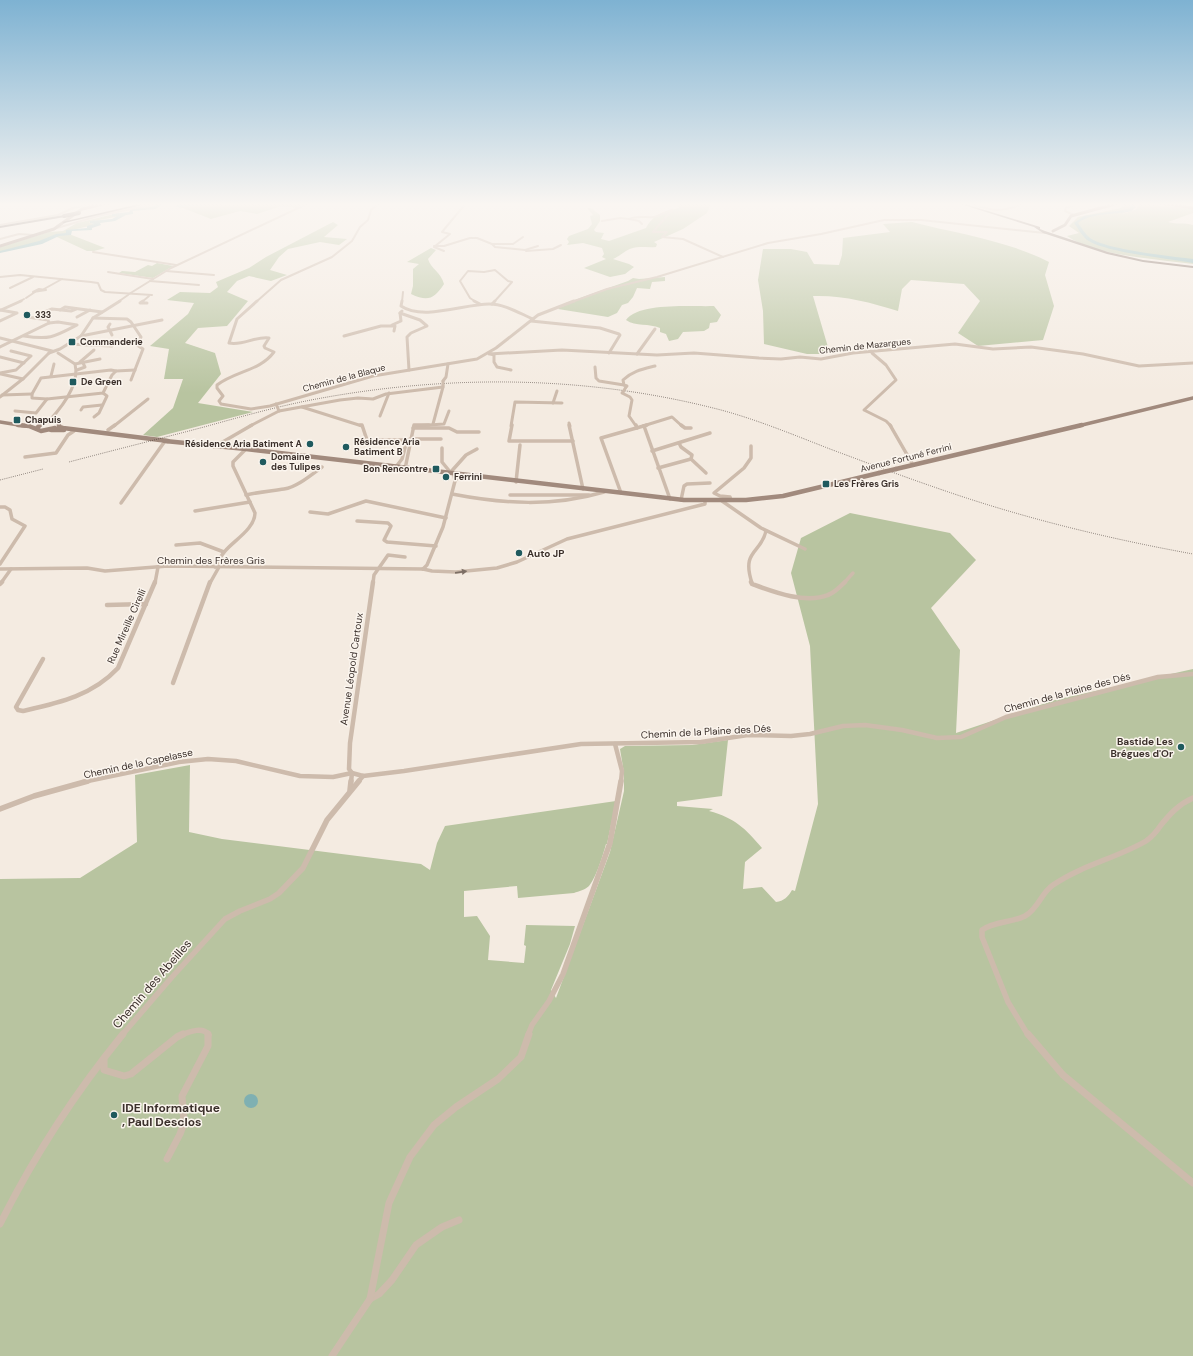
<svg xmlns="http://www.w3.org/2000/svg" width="1193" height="1356" viewBox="0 0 1193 1356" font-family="'DM Sans',sans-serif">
  <rect width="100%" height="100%" fill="#f4ebe1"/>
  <g fill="#b8c4a0">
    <path d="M183,203L178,206L210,204L235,205L243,203H309L299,208L281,206L257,214L240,211L211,219L183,208L177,207L175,205Z"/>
    <path d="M676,203H711L707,213L683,229L654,242L657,244L656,247C648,248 640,246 633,248C627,249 620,256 613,259L629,264L634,267L625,274L610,277L584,268L606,259L602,257L604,254L602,248L583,243L567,245L569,242L567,239L569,236L588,229L592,224L590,216L593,215L587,208H591L600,215V221L594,230L596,232L604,233L601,239L609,241L646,228C653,214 665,211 679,208Z"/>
    <path d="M1122,203H1135L1136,208L1120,215L1137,209L1138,203L1193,209V213L1168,222C1177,225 1184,222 1193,225V264C1157,259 1096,256 1067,236L1079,233L1069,226L1078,217L1121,208L1124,206Z"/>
    <path d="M118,213H119L113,216H120L89,222L94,225L67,231L69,234L105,248L94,251H87L57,237V235C53,240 9,251 0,252V247L49,232L63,231L77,223Z"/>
    <path d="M333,222L338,225L324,237L347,239L339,245L320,242L288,249L279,257L270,270L287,275L271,281L249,276L237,281L227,292L248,301L227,326L198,328L185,343L215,353L221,374L198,403L253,412L157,437L143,435L173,408L183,379H164L169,349L150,346L188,314L194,303L167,300L180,292L210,293L218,287L216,282L249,268L266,257Z"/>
    <path d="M912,222C958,234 1006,240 1049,262L1045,275L1054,306L1043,340L978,346L958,333L980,301L964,284L911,280L902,289L898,311C869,302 843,295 813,296L830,354H807L764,344L763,311L758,280L763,249H791L807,252L814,264L839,265L842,255L843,238L890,232L883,224Z"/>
    <path d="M431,248L436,250L428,259C431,269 441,272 444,284C434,299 428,302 411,294L413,286V269L419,264L407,262Z"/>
    <path d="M157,263L173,266L153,278L119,273L122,271L135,272L148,265L152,266Z"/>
    <path d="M665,277V281L652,282L650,289L637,288L633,297L628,303L622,305L617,313L608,317L558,309L566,303L628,281L633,278L639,279Z"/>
    <path d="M714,306L721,315L717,322L710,323L709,328L704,331L683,332L678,339L669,341L666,334L660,332V328C649,323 636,327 626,320C639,302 693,307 714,306Z"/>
    <path d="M850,513L950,533L976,560L931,608L960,650L956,733L1055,700L1193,669V1356H0V879L80,878L137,842L135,775L190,765L189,832L222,839L421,864L430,870L437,843L445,826L616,801L607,844H606C603,855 596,878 589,886C585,890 579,891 574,893L518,898L517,886L464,891V917L477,916L490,936L488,960L524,963L526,946L524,945L526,925L575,926L570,944L551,990L556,998L610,852L624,791V773L620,749L625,746L692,745L728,740L722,796L677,802V806L713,809L709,811C735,818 745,828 762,848L745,862L743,889L762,887L776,902C784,901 788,897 792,890L795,891L818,804L810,646L791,573L801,538Z"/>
  </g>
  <circle fill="#7fb0b2" cx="251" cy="1101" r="7"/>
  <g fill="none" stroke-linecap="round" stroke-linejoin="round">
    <g fill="#7fb0b2" fill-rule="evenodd">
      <path d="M159,203H165L155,209L133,211V214L126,215L115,221L100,223L101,225L92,228V230L72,231L71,235L59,236L42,244L0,253V251L39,241L56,234L66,233V230L87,228V226L94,224L90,223V221L112,219L117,216H112V214L129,212L131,209L152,207Z"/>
      <path d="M179,203H185L184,204L242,203L176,207Z"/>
      <path d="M1129,203H1133L1135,207L1132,211C1115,215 1092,212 1078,223C1082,228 1085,234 1090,238C1108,250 1169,256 1193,259V263C1167,258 1107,253 1087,240C1082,236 1078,228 1074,223L1084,216L1128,209L1131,207Z"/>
    </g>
    <g stroke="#cdbbac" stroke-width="2">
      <path d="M969,203C991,211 1002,213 1024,203"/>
      <path d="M1072,206L1066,207L1065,211L1074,215"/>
      <path d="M602,221L620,218L629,219"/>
      <path d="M642,224L639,221L629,219C638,215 646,218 654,217C661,216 665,211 672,210L653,232H667L662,237L683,239L723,257"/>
      <path d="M0,225L58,215L73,208L97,203"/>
      <path d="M50,230L98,216L159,203"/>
      <path d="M0,239L19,234L34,235"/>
      <path d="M492,244L495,247L525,250L538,246"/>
      <path d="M434,246H444L470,238H477L492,244H513L523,237"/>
      <path d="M444,251L434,247L450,234L442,232L466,203"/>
      <path d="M526,251L553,249L561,245"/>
      <path d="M93,252L176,265"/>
      <path d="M166,271L214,275"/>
      <path d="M108,272L153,279"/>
      <path d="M0,277L20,275L91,282L98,283L101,290L105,292L152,295"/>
      <path d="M150,281L199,285"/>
      <path d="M10,288L33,277"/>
      <path d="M39,289L46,290L33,292Z"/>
      <path d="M44,289L62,279"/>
      <path d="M129,294L171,268L309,203"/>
      <path d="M26,298L35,292"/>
      <path d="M19,302L24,299"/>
      <path d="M118,302L128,295"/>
      <path d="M142,302L149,296"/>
      <path d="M256,302L281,280L332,257L352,241L360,227L368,220L371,210L379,203"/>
      <path d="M402,302L403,292"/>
      <path d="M476,302L470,298L460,281L468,271L484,272L495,270L508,281L512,282L494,302"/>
      <path d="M572,302L607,289L657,277L768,243L821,234L884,220H921L1045,233"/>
    </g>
    <g stroke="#cdbbac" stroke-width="3">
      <path d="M143,301L140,303H147"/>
      <path d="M257,301L237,319L229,343C243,346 255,336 269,338L264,346L265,348L274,352C260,371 235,371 217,385V388L223,396L219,401L221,404L251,409L270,406L373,376L477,359L496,348L538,315L574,301"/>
      <path d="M402,301L401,306C423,321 464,304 489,304C505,304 519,313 533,319"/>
      <path d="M474,301L480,304"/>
      <path d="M492,304L495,301"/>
      <path d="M0,310L17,313L0,321"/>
      <path d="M1,310L21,301"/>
      <path d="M60,310L65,307L102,312"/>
      <path d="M42,313L52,309L71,311L76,309"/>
      <path d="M400,313L420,320L427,326L411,333L407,337L409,370"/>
      <path d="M27,317L48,320L49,323"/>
      <path d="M77,317L90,310"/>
      <path d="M93,318L127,319L131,322L141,337L137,345L143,349L131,380"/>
      <path d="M531,321L600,328L619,334L620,335L609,353"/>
      <path d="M110,324L108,327L112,335"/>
      <path d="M392,325L401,321L400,313L402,311"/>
      <path d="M81,336L162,320"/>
      <path d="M344,336L381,326H395L394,331"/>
      <path d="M0,338L52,351"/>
      <path d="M68,344L112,346"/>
      <path d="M0,347L49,323L58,322L77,325C54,337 50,340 24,336"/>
      <path d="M49,353L60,349L81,336L93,318L120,301"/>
      <path d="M872,353L886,365L896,380L864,410L886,421L891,426"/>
      <path d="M489,354L562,350L657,355L694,353L759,358L781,359L800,357L821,359L853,353L955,344L993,349L1031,347L1083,354L1139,366L1193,363"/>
      <path d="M491,354L494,355V362L497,367L511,370"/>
      <path d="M637,354L655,329"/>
      <path d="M0,357L24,363"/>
      <path d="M80,362L94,350"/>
      <path d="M75,364L100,359"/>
      <path d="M595,367L596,378L599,381L624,385"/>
      <path d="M77,370L85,367L83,363"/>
      <path d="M111,370L116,371L112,375L103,393L47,399L32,398V394L41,378Z"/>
      <path d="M116,371L135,370"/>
      <path d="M0,373L16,370L31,356L11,351"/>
      <path d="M1,374L23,379"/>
      <path d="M51,376L54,364"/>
      <path d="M443,381L446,377L448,364"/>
      <path d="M626,387L627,386L624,385L623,380C632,371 643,369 655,366"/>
      <path d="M623,392L622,393L630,397L632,400L629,416L636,426"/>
      <path d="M2,395L32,394"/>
      <path d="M0,397L24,378L49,353"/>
      <path d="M553,403L557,391"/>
      <path d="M302,407L362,426"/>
      <path d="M81,410L83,407L102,405"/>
      <path d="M15,411L36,413L47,399"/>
      <path d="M380,416L389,393"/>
      <path d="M94,417L99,413L107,396L103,393"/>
      <path d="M49,421C62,407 80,384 75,364L58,353"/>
      <path d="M569,423L570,426"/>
      <path d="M433,424L443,387"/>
      <path d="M114,426L148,399"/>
      <path d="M250,426L279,411L340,400L358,398L373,399L386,394L443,387V385"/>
      <path d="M414,426L444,424L449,411"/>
      <path d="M511,426L515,402L562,403"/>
      <path d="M643,426L672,417L682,426"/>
    </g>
    <g stroke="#cdbbac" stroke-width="3.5">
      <path d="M360,425H362L367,440"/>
      <path d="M512,425L509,441H573"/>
      <path d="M569,425L583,489"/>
      <path d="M636,425L637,428"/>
      <path d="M681,425L685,428H691"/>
      <path d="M890,425L913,465"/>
      <path d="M644,426L670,499"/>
      <path d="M413,428H449L457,432H479"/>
      <path d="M108,430L115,425"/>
      <path d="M410,439H441"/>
      <path d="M380,440H407L402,459L395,468"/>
      <path d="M679,443L681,447L692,455L691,459L706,473"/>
      <path d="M214,447L252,425"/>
      <path d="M442,448V462L451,473"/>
      <path d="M652,451L710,433"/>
      <path d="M25,457L56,453L68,435L74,431"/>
      <path d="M658,468L691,459"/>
      <path d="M405,469L414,425H429"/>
      <path d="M457,473L459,476L455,481L454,475Z"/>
      <path d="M449,474L466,455L477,449"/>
      <path d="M516,482L520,445"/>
      <path d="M621,493L601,438L647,425"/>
      <path d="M452,494C504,504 553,507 604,492"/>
      <path d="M246,495C259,492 271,491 284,489C297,487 311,475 322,467"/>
      <path d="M510,495H589"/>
      <path d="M681,500L684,486L687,484L710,483"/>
      <path d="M731,500L730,497L720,496L714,493L744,468L751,458V446"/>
      <path d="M722,501L761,528L805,549"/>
      <path d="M121,503L165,441"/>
      <path d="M0,507H5L10,510L12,519L25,526L0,564"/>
      <path d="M195,511L250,502"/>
      <path d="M310,512L328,514L366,501L446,518"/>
      <path d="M357,521L388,523L391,526L384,540L387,542L436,546"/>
      <path d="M176,545L200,543L224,552"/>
      <path d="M215,567C218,562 221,555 226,550C235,540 255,528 255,513L233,466V462L246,449"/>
      <path d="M0,569L87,568L105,571L168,566L423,569"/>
      <path d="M423,569L432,571L456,572L497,568L517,562L567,539L705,504V501"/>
      <path d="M423,569L427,565L443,527L455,481"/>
      <path d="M1,583L11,569"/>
      <path d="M155,583L158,567"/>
      <path d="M210,583L219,567"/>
      <path d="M373,583L374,575L388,555L405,557"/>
      <path d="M752,583C741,550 761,554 766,531"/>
      <path d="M844,583L853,573"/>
    </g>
    <g stroke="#cdbbac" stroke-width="4.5">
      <path d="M751,582L752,584C774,592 805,604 828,595C834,593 840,587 845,582"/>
      <path d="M0,584L2,582"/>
      <path d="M107,605L146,604"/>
      <path d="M43,659L16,707L18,710L23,711C58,703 92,696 118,668L155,582"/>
      <path d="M173,683L210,582"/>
      <path d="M615,744L622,771L621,782"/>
      <path d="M352,773L363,776L404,771L581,744L701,742L748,735L791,736L810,734L843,726L865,725L902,730L937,738L961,737L1006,717L1158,677L1193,674"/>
      <path d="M83,782L179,762L208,759L236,761L300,776L333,777L352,773"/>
      <path d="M351,782L352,773L349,769L350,743L373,582"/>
      <path d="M358,782L363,776"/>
    </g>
    <g stroke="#cdbbac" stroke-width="5.5">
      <path d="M350,790L351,781"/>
      <path d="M0,809L34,796L88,781"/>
      <path d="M122,1035L172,977L225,919L240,911L270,899L279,893L303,868L327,820L359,781"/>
      <path d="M181,1035C189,1032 203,1026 209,1035"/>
      <path d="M528,1035L532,1025L549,1001L563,974L610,843L621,781"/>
      <path d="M1028,1035L1008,1002L982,937V930C995,921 1011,923 1025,916C1038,909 1041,893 1053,885C1082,865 1117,858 1146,841C1152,837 1157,831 1161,825C1170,814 1179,804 1193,798"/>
    </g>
    <g stroke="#cdbbac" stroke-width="7">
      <path d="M1028,1034L1063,1075L1193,1183"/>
      <path d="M104,1060V1070L124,1076L131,1074L177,1037L183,1034"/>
      <path d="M167,1159L180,1134L184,1123L182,1096L208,1046V1034"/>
      <path d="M0,1224C34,1156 75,1093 123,1034"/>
      <path d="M370,1299L379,1294L392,1280L416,1245L442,1227L459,1220"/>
      <path d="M332,1356L370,1299L389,1203L410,1157L434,1125L456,1107L498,1079L521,1057L529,1034"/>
    </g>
    <g stroke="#a18a7d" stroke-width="3">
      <path d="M1159,203L1193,208"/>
      <path d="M1053,231L1065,225L1071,216L1119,203"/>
      <path d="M0,246L54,229L82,209L108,203"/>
    </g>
    <g stroke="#a18a7d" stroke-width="3.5">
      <path d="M0,422L25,426"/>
      <path d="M39,426C45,421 51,421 58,422L59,426"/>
      <path d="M1078,426L1193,398"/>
    </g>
    <g stroke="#a18a7d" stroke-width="4.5">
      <path d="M18,425L29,426L41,431L55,428"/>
      <path d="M59,425V427L63,428L168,441"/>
      <path d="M37,428L40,425"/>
      <path d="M51,430H64"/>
      <path d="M165,441L246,449L684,500H746L783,496L879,473"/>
      <path d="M896,469L1082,425"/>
    </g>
    <path fill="#7d675c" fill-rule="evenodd" d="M962,203L1040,227V229L1045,231L1108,252L1143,260L1193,266V268L1143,262L1107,254L1043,233L1034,227L957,203Z"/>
    <g fill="#5c4a42" fill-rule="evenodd">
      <path d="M143,203H151L64,223L62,222Z"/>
      <path d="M64,215L65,217L0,228V226Z"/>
    </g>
    <g stroke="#3b302b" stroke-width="1" stroke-dasharray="0.5 1.5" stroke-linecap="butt">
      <path d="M69,462C114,450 159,439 204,427C240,417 275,407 311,400C447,374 587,375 721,410C758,420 794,435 830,449C865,462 899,475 934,487C1019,517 1105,538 1193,554"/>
      <path d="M0,480L43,469"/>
    </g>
    <g stroke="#cdbbac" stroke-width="3">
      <path d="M443,381V385"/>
      <path d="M623,392L626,387"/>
      <path d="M276,404L279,411"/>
    </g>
    <path stroke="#a18a7d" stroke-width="4.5" d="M879,473L896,469"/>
    <path stroke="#5c4a42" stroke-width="4" d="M64,216L79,213"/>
  </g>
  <defs><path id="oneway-solid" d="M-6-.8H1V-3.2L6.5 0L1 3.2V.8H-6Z"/></defs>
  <use fill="#7d6f65" href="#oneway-solid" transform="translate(461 572) rotate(-8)"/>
  <linearGradient id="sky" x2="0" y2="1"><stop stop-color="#7eb2d2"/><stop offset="0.52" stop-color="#faf6f2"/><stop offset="1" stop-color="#faf6f2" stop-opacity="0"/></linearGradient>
  <rect width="1193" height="393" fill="url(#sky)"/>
  <g fill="#1f5a5e" stroke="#fbf5ee" stroke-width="1.5">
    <circle cx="27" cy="315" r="4"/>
    <rect x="68" y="338" width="8" height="8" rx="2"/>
    <rect x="69" y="378" width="8" height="8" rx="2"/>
    <rect x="13" y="416" width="8" height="8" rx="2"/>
    <circle cx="310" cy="444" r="4"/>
    <circle cx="346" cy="447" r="4"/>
    <circle cx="263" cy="462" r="4"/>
    <rect x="432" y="465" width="8" height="8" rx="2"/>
    <circle cx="446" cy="477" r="4"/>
    <rect x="822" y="480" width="8" height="8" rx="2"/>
    <circle cx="519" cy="553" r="4"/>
    <circle cx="1181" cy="747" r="4"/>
    <circle cx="114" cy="1115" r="4"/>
  </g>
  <g text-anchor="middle" stroke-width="3" stroke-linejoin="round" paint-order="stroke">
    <g font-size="9" font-weight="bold" fill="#3b302b" stroke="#fbf5ee" text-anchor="start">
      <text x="35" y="318">333</text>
      <text x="80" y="345">Commanderie</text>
      <text x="81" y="385">De Green</text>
      <text x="25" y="423">Chapuis</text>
      <text x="354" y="445">Résidence Aria<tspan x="354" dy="10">Batiment B</tspan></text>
      <text x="302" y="447" text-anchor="end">Résidence Aria Batiment A</text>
      <text x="271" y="460">Domaine<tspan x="271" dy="10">des Tulipes</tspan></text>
      <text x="428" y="472" text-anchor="end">Bon Rencontre</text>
      <text x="454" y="480">Ferrini</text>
      <text x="834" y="487">Les Frères Gris</text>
    </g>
    <g font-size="9" fill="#3b302b" stroke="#fbf5ee">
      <text transform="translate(865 346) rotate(-6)" y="3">Chemin de Mazargues</text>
      <text transform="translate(344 378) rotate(-15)" y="3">Chemin de la Blaque</text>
      <text transform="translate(906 458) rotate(-14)" y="3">Avenue Fortuné Ferrini</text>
    </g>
    <g font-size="10" font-weight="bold" fill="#3b302b" stroke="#fbf5ee" text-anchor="start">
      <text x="527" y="557">Auto JP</text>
      <text x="1173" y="745" text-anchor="end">Bastide Les<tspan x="1173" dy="12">Brégues d'Or</tspan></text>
    </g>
    <g font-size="10" fill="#3b302b" stroke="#fbf5ee">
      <text x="211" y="564">Chemin des Frères Gris</text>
      <text transform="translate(126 626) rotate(-66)" y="4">Rue Mireille Cirelli</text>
      <text transform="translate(351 669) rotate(-82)" y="4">Avenue Léopold Cartoux</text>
      <text transform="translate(1067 692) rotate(-15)" y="4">Chemin de la Plaine des Dés</text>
      <text transform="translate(706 731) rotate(-3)" y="4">Chemin de la Plaine des Dés</text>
      <text transform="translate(138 763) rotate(-12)" y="4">Chemin de la Capelasse</text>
    </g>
    <g font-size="12" fill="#3b302b" stroke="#fbf5ee">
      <text transform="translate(152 984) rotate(-49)" y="4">Chemin des Abeilles</text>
    </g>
    <g font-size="12" font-weight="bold" fill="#3b302b" stroke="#fbf5ee" text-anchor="start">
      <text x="122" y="1112">IDE Informatique<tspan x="122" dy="14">, Paul Desclos</tspan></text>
    </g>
  </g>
</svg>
